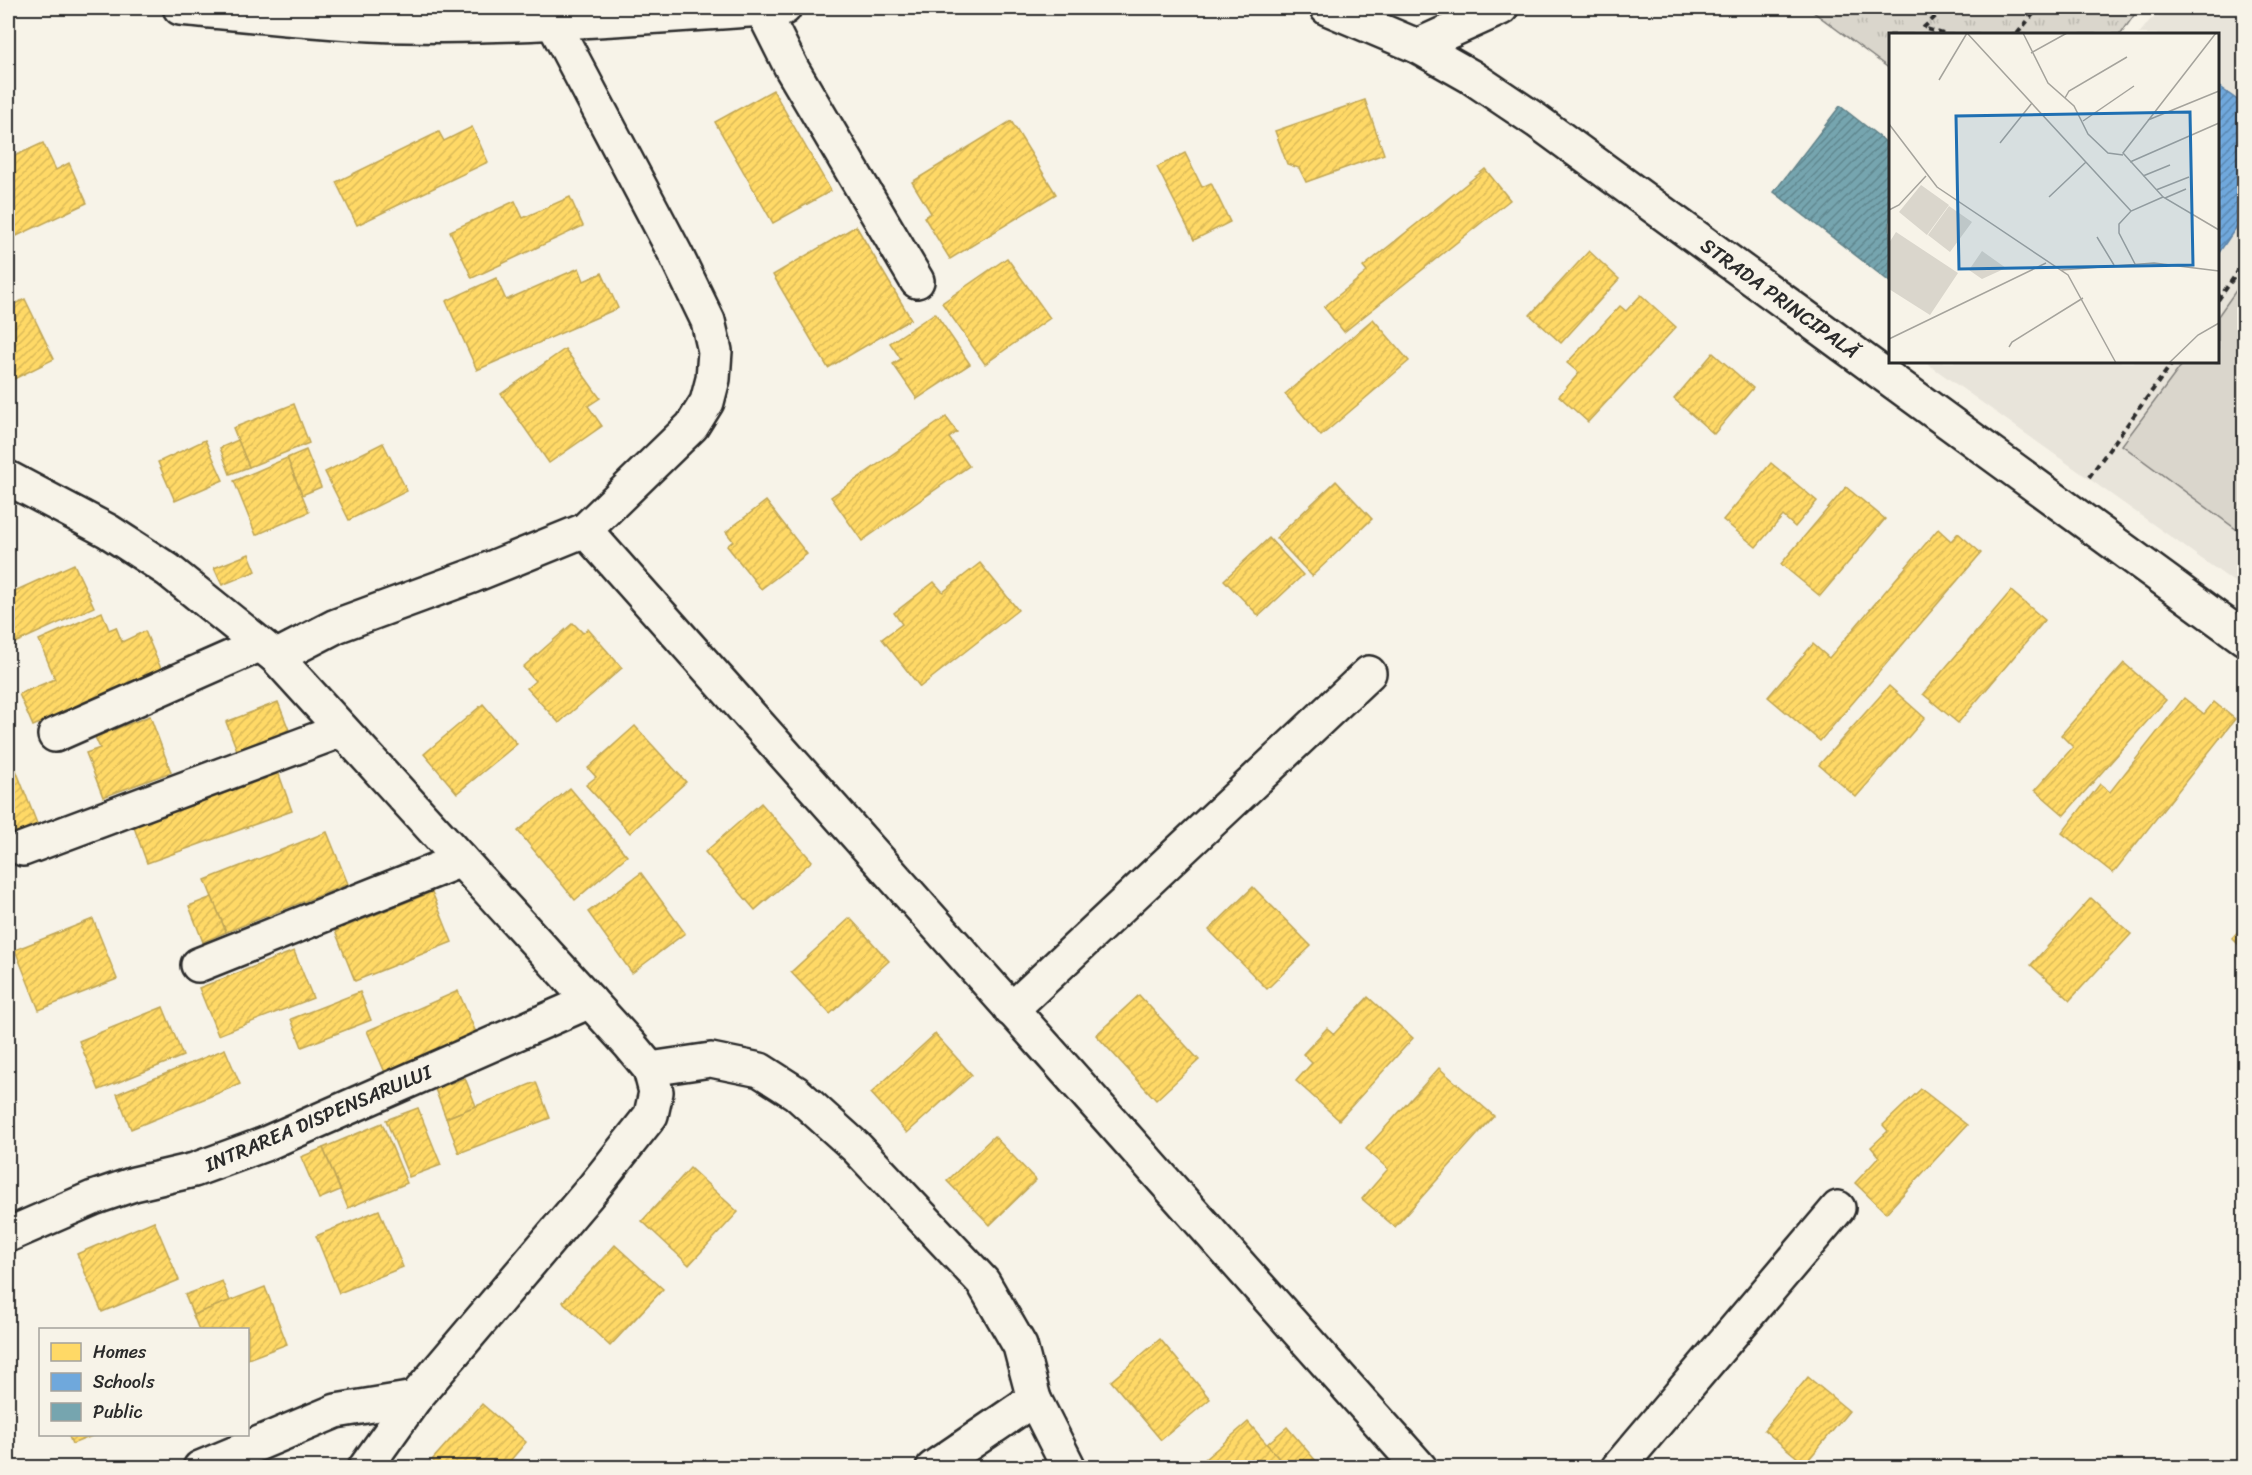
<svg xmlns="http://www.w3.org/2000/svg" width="2252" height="1475" viewBox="0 0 2252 1475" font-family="Sriracha,sans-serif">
  <defs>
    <pattern id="grass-tufts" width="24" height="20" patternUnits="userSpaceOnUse" patternTransform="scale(1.5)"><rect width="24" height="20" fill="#dad6cc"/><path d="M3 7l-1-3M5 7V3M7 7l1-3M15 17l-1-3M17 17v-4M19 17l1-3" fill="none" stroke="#bbb8af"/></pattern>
    <pattern id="homes-hatch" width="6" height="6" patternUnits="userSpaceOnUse" patternTransform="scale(1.5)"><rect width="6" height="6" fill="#ffd966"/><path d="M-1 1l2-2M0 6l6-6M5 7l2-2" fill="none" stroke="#dbba59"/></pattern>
    <pattern id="schools-hatch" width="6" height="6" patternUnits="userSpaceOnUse" patternTransform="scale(1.5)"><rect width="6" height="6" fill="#6fa8dc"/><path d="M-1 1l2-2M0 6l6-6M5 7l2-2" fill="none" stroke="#5b89b3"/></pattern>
    <pattern id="public-hatch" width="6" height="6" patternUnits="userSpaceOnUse" patternTransform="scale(1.5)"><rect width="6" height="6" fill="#76a5af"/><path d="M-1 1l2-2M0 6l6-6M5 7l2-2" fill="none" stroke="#61878f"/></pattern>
  </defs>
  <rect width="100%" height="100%" fill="#f7f3e8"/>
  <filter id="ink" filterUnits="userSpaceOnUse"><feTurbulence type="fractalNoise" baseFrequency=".0167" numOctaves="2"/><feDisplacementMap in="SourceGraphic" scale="12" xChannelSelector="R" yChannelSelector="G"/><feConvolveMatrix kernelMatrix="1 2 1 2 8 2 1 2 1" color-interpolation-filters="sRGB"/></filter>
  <g filter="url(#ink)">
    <path fill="#e8e4da" d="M2177,8H2244V589L1925,362H2218V34H2139L2150,20Z"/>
    <path fill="url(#grass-tufts)" stroke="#82807c" stroke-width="1.5" d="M1808,8H2139L2121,34H1890V69Z"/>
    <path fill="#dad6cc" stroke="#82807c" stroke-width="1.5" d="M2244,279V535L2122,445L2184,362H2218V316Z"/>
    <g fill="url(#homes-hatch)" stroke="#bfa554" stroke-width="1.5">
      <path d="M773,90L831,191L773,223L715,122Z"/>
      <path d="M1365,100L1384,154L1306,182L1299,168L1287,164L1275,131Z"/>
      <path d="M1011,121L1056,194L950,259L924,217L931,213L912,182Z"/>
      <path d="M472,127L488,162L357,225L336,182L439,132L444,141Z"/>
      <path d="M43,143L56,170L69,163L87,203L8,240V159Z"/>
      <path d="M1185,153L1202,187L1211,183L1230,222L1194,240L1157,167Z"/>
      <path d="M1485,169L1510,200L1344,332L1324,307L1367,272L1363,267Z"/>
      <path d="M570,197L583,226L472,278L450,231L515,201L523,218Z"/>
      <path d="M856,226L911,319L828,368L773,275Z"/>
      <path d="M1589,251L1619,279L1561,343L1530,315Z"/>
      <path d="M1007,258L1050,318L985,364L942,303Z"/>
      <path d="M579,268L584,281L602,273L618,308L477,370L446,301L496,278L506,300Z"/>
      <path d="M1641,295L1676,327L1588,422L1559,396L1579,373L1567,363L1620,306L1626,311Z"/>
      <path d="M25,299L54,359L8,382V307Z"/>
      <path d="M935,313L970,364L917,399L893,364L901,359L890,343Z"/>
      <path d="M1373,319L1409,361L1321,436L1285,394Z"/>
      <path d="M565,349L600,398L588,406L602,426L549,463L501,394Z"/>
      <path d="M1713,353L1753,388L1714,434L1674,399Z"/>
      <path d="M294,404L309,443L249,467L233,428Z"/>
      <path d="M946,417L957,432L949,438L969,466L862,541L831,497Z"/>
      <path d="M205,440L223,480L175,501L158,462Z"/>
      <path d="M238,440L249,467L230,474L220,448Z"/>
      <path d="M383,443L407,491L349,520L325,472Z"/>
      <path d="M306,450L321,487L302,495L287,458Z"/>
      <path d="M287,458L309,512L256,535L234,481Z"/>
      <path d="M1771,463L1817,501L1795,527L1783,516L1756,547L1723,520Z"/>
      <path d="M1336,481L1372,519L1312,576L1276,538Z"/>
      <path d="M1846,487L1885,519L1820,596L1781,564Z"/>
      <path d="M766,501L807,554L761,589L727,546L733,541L726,532Z"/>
      <path d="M1938,529L1951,541L1958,533L1981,553L1820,741L1768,697L1813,644L1829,658Z"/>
      <path d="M1269,538L1303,575L1259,616L1224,580Z"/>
      <path d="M249,554L256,571L222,585L214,568Z"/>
      <path d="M980,563L1018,610L920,687L882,639L902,624L894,613L934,582L943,592Z"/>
      <path d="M74,564L94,607L8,646V594Z"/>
      <path d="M2011,591L2045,620L1958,723L1923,694Z"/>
      <path d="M102,612L109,630L116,627L122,642L145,631L162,671L33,726L19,694L55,679L39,640Z"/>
      <path d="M573,623L583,633L588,629L622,668L559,723L527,688L535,681L523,667Z"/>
      <path d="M2124,663L2166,700L2064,815L2035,790L2073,747L2061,735Z"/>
      <path d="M1889,686L1925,718L1856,797L1819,765Z"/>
      <path d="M2184,698L2204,714L2214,702L2235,719L2113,873L2062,833L2100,784L2110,792Z"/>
      <path d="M278,702L289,730L237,750L226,722Z"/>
      <path d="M483,704L517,744L457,793L424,754Z"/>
      <path d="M150,716L171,772L103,797L86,753L100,748L95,737Z"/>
      <path d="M635,726L686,782L630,833L586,785L596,777L588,768Z"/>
      <path d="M276,766L292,811L147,863L131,819Z"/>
      <path d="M16,770L38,826L8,837V774Z"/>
      <path d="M570,788L627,856L575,900L518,831Z"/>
      <path d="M761,803L812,861L755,910L705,852Z"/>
      <path d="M327,832L348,884L226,932L205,880Z"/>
      <path d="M641,873L685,933L632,973L588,912Z"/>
      <path d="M1253,887L1311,946L1267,989L1209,930Z"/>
      <path d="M432,892L452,942L355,981L335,931Z"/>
      <path d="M212,897L226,932L203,942L189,906Z"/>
      <path d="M2091,898L2131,934L2070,1000L2031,965Z"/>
      <path d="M850,918L889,961L830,1014L791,972Z"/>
      <path d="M93,919L117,979L39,1010L15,950Z"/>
      <path d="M2244,925V950L2232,938Z"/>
      <path d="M294,951L313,998L218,1035L199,988Z"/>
      <path d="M458,991L478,1037L387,1077L367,1031Z"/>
      <path d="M360,992L371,1020L302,1047L291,1019Z"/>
      <path d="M1139,995L1199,1060L1156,1100L1096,1035Z"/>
      <path d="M1368,997L1413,1038L1339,1120L1296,1081L1312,1063L1303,1054L1327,1028L1334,1034Z"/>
      <path d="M163,1007L183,1056L99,1090L79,1041Z"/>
      <path d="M935,1034L972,1075L907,1133L871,1093Z"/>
      <path d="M225,1049L240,1084L131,1129L117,1094Z"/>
      <path d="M1439,1068L1494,1116L1395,1227L1362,1199L1388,1169L1366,1149Z"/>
      <path d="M465,1078L476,1106L446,1118L435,1089Z"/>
      <path d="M536,1082L550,1118L459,1153L446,1118Z"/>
      <path d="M1921,1089L1967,1125L1886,1213L1855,1183L1879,1157L1871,1147L1888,1131L1883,1125Z"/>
      <path d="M418,1108L441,1165L409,1177L386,1120Z"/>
      <path d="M382,1123L407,1183L348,1208L323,1148Z"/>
      <path d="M994,1136L1036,1180L990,1225L947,1181Z"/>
      <path d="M323,1148L340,1190L319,1199L301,1157Z"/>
      <path d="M690,1168L738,1212L689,1265L642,1221Z"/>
      <path d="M379,1210L403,1267L339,1293L316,1236Z"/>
      <path d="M154,1221L179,1280L102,1312L77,1254Z"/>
      <path d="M615,1245L663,1289L610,1346L563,1302Z"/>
      <path d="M222,1281L230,1301L193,1315L185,1295Z"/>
      <path d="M265,1287L287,1344L248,1359V1330H199L193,1315Z"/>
      <path d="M1160,1339L1210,1399L1161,1440L1111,1381Z"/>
      <path d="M1808,1377L1849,1411L1805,1464L1764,1430Z"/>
      <path d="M482,1404L526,1442L504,1468H441L432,1460Z"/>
      <path d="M1248,1422L1287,1468H1198L1197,1466Z"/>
      <path d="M1287,1427L1322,1468H1287L1267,1444Z"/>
      <path d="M68,1434H97L72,1444Z"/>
    </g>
    <path fill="url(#schools-hatch)" stroke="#5b82a7" stroke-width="1.5" d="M2218,86L2244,105V216L2218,254Z"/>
    <path fill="url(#public-hatch)" stroke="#608087" stroke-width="1.5" d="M1840,106L1890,145V282L1774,192Z"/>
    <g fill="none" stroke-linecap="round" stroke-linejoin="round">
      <defs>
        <g id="minor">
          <path d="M180,8C244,14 307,21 371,24C509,30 647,16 784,8"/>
          <path d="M762,9L792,69L917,281"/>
          <path d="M1417,46L1501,8"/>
          <path d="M8,478L108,531L168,570L276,657L630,1045L650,1069L656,1092L651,1115L594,1187L415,1398L365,1468"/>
          <path d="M585,530L1420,1468"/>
          <path d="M276,657L336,626L472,576L585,530L692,426L707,402L713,379L715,351L708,321L676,255L553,22"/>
          <path d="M55,735L259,645"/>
          <path d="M23,849L342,730"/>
          <path d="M198,965L461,860"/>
          <path d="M1011,1010L1369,673"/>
          <path d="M650,1069L711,1060L760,1070L796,1093L857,1148L983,1282L1020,1346L1034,1399L1069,1468"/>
          <path d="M8,1235L93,1198L134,1184L194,1170L265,1144L590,1001"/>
          <path d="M200,1468L336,1411L415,1398"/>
          <path d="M933,1468L1034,1399"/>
          <path d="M1618,1468L1838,1208"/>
        </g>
        <path id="major" d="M1327,8L1417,46L1470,76L1537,121L2244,638"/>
      </defs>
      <use href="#minor" stroke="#2b2b2b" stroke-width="38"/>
      <use href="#major" stroke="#2b2b2b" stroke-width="38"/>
      <g stroke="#2b2b2b" stroke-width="4" stroke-dasharray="6 4.5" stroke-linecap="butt">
        <path d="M1943,34L1923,28L1945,8"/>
        <path d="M2017,34L2038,8"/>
        <path d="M2218,300L2244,263"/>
        <path d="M2089,477L2173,362"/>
      </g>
      <use href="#minor" stroke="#f7f3e8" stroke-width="33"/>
      <use href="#major" stroke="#f7f3e8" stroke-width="33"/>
    </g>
  </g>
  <g text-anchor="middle" stroke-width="6" stroke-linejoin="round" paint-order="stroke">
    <g font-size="20" fill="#2b2b2b" stroke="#f7f3e8">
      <text transform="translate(1780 298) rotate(36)" y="7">STRADA PRINCIPALĂ</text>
      <text transform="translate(318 1118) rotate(-23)" y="7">INTRAREA DISPENSARULUI</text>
    </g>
  </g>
  <g transform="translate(1889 33)">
    <rect width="330" height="330" fill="#f7f3e8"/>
    <path d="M32,152L60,172L38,202L10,179ZM93,218L117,235L93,246L80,237Z" fill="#dad6cc"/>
    <path d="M60,173L83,189L61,219L39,202ZM7,199L69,240L41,282L0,256V210Z" fill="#dad6cc"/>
    <path fill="none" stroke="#a5a39c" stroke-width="1.5" d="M134,0L159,50L185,73L199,101L219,120L234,122M327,0L234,120L274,164L330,197M142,20L178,0M50,47L78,0L242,178M176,65L180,58L238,24M259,87L330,58M194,88L245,53M0,91L48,154L179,242L227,330M111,110L143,70M241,129L330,90M254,143L281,132M267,157L300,144M160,164L197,129M276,165L297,156M0,177L10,172L37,143M208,204L225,232M246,231L230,200V191L242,178L274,164M172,237L265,230L330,238M0,306L157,230M120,314L123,309L194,265M280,330L309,302L330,290"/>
    <path fill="#1f6fb2" fill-opacity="0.15" stroke="#1f6fb2" stroke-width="3" d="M301,79L304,232L70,236L67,83Z"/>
    <rect width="330" height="330" fill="none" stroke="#2b2b2b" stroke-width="3"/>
  </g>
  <rect width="2252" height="1475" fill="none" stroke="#f7f3e8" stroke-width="30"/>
  <rect x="15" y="15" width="2222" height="1445" fill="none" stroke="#2b2b2b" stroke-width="2" filter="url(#ink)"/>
  <rect x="39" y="1328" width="210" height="108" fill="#f7f3e8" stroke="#a5a39c" stroke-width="1.5"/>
  <rect x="51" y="1343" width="30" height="18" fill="#ffd966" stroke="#a5a39c" stroke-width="1.5"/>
  <text x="93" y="1358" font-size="18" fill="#2b2b2b">Homes</text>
  <rect x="51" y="1373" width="30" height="18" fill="#6fa8dc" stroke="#a5a39c" stroke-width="1.5"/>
  <text x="93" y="1388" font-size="18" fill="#2b2b2b">Schools</text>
  <rect x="51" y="1403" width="30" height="18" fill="#76a5af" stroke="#a5a39c" stroke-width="1.5"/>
  <text x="93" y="1418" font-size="18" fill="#2b2b2b">Public</text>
</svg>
